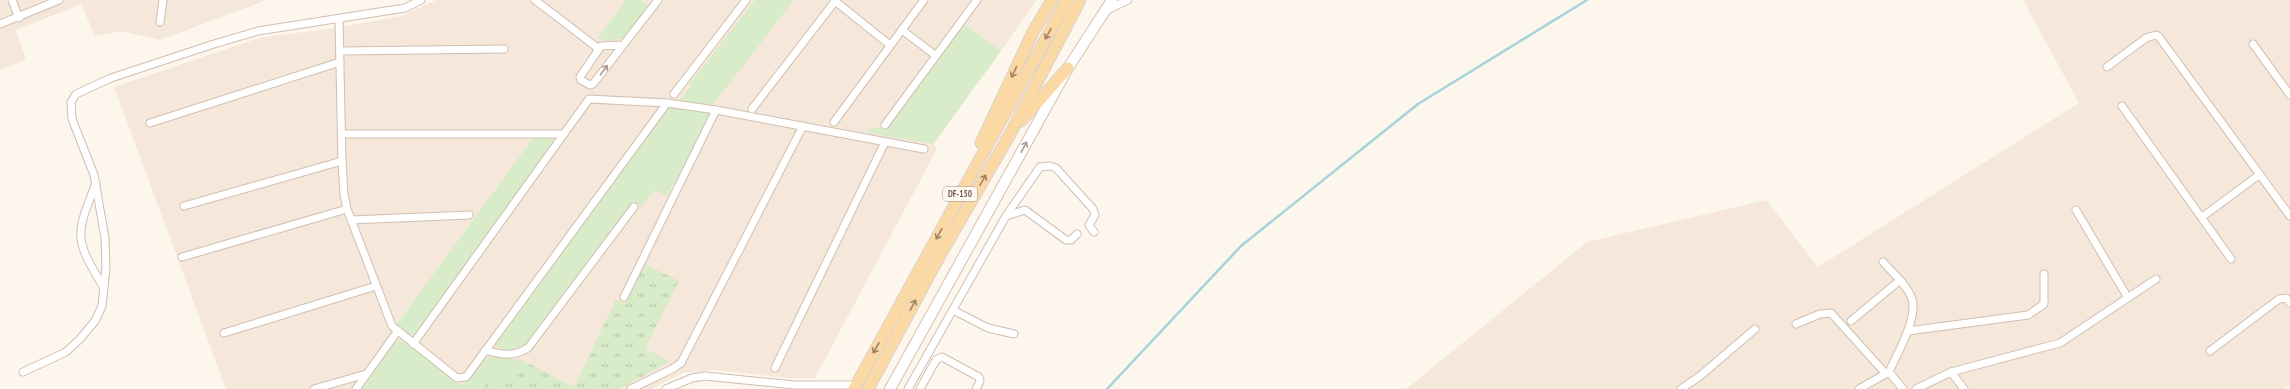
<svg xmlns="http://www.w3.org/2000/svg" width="2290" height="389" viewBox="0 0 2290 389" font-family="'PT Sans Narrow',sans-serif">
  <defs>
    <pattern id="grass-tufts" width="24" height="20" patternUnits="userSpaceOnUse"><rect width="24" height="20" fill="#d8ecc9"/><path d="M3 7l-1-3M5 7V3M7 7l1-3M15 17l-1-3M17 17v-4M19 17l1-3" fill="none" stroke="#b4c2a5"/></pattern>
  </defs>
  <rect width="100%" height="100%" fill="#fdf6ec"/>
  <g fill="#f5e8da">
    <path d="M0,0H267L160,40L121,31L94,36L82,4L16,30L26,60L0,70Z"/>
    <path d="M436,0H1037L934,144L937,149L815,378H785L715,370L683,373L651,389H226L114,87L259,38L340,27L402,16Z"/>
    <path d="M2023,0H2290V385L2285,389H1406L1587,242L1766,200L1818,267L2079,103Z"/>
  </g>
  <path fill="url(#grass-tufts)" d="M645,264L679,281L645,348L669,362L619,389H479L522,360L574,387L616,299L625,304Z"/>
  <g fill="#d8ecc9">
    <path d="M626,0H641L648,6L624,38L608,41L597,39Z"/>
    <path d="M755,0H794L712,106L679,101L690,87L691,82Z"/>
    <path d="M965,24L1001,51L933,144L866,133L871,127L888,129Z"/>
    <path d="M670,107L710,112L711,114L667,196L655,190L641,207L633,203L524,346C514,354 505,351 496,346L494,341Z"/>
    <path d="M552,136L555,141L417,332L412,335L405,333L397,324L533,138Z"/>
    <path d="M401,340L462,385C471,373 477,360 492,356L522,360L479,389H362L395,342Z"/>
  </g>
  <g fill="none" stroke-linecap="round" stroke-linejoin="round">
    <path stroke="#a5d3da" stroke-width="2.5" d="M1107,389L1241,246L1418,104L1587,0"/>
    <defs>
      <g id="street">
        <path d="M12,0L19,18"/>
        <path d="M535,0L599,49"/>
        <path d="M835,1L890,45"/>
        <path d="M1105,11L1128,0"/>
        <path d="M339,20L342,161L344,194L347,209L392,326L457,378L466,377L469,373L667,103"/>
        <path d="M160,22L163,0"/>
        <path d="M0,24L59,0"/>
        <path d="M902,30L935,55"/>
        <path d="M2253,44L2290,95"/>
        <path d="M623,45L601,46L580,77L581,80L590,85L593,84L658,0"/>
        <path d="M341,51L504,49"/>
        <path d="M2107,67L2146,38L2156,35L2159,37L2290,216"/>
        <path d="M674,94L746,0"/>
        <path d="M2122,106L2231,259"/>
        <path d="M752,109L836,0"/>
        <path d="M834,122L924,0"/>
        <path d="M150,123L340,62"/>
        <path d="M885,125L977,0"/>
        <path d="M342,134H563"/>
        <path d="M96,183C75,237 74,238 104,288"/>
        <path d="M184,206L342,161"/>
        <path d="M2076,210L2128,298"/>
        <path d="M1006,216L1025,210L1066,240H1071L1077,234"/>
        <path d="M2202,217L2259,175"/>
        <path d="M351,220L469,215"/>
        <path d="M182,257L347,209"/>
        <path d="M1883,262C1892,272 1908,286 1912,299C1918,318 1897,354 1889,372L1903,389"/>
        <path d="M624,297L716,110"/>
        <path d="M953,310L988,328L1014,334"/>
        <path d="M1851,321L1899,281"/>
        <path d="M1796,324L1820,314L1831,313L1886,374"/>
        <path d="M1908,331L2028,315L2044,304V274"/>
        <path d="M224,333L376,286"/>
        <path d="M413,344L589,99L667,103L716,110L924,149"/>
        <path d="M485,350C501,355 513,357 528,348L634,207"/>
        <path d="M2210,351L2279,299L2286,298L2290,303"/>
        <path d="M775,368L885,142"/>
        <path d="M23,372L66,352L80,339L95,321L102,306L106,267L105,238L94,175L72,119L71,102L76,94L111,78L214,44L258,31L405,8L421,0"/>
        <path d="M1951,372L1964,389"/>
        <path d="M314,389L366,374"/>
        <path d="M356,389L397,332"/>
        <path d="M631,389L672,369L681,363L803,126"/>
        <path d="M666,389L692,378L705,376L794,385H856"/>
        <path d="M908,389L1006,216L1040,167L1050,166L1056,168L1093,209L1095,215L1089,225L1094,232"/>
        <path d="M920,389L936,360L942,357L979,377L980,381L976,389"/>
        <path d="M1681,389L1700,376L1755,329"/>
        <path d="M1859,389L1889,372"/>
        <path d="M1916,389L1951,372L2060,343L2156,279"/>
      </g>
      <path id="secondary" d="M890,389L1068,68L1112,0"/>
      <g id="primary">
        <path d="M1021,121L1068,68"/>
        <path d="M981,143L1033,32L1052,0"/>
        <path d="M854,389L1067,0"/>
        <path d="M868,389L939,257L1009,136L1080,0"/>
      </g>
    </defs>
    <use href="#street" stroke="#d1beb0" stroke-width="9"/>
    <use href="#secondary" stroke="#d6c0b0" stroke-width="12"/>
    <use href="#primary" stroke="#dad1cd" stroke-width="13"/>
    <use href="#street" stroke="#fff" stroke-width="7"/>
    <use href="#secondary" stroke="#fff" stroke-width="10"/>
    <use href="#primary" stroke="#fbd9a5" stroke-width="11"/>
  </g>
  <defs><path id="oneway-shaft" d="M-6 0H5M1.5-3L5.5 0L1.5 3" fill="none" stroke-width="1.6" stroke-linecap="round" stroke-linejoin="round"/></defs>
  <g stroke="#a18267">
    <use href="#oneway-shaft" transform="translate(1048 34) rotate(119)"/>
    <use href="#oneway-shaft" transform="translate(1014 72) rotate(115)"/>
    <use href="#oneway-shaft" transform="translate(983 180) rotate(-60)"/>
    <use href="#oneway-shaft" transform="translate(939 234) rotate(119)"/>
    <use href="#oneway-shaft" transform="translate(913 305) rotate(-62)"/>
    <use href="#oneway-shaft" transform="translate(876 348) rotate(119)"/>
  </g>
  <g stroke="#af9d94">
    <use href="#oneway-shaft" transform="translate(604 70) rotate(-53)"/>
    <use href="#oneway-shaft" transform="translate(1024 147) rotate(-61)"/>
  </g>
  <g text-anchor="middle" stroke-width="3" stroke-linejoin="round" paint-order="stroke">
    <rect fill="#fffaf3" stroke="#a28b7f" stroke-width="1" x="943" y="187" width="34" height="14" rx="3"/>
    <g font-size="9" font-weight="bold" fill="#7a5c4d">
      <text x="960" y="197">DF-150</text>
    </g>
  </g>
</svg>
